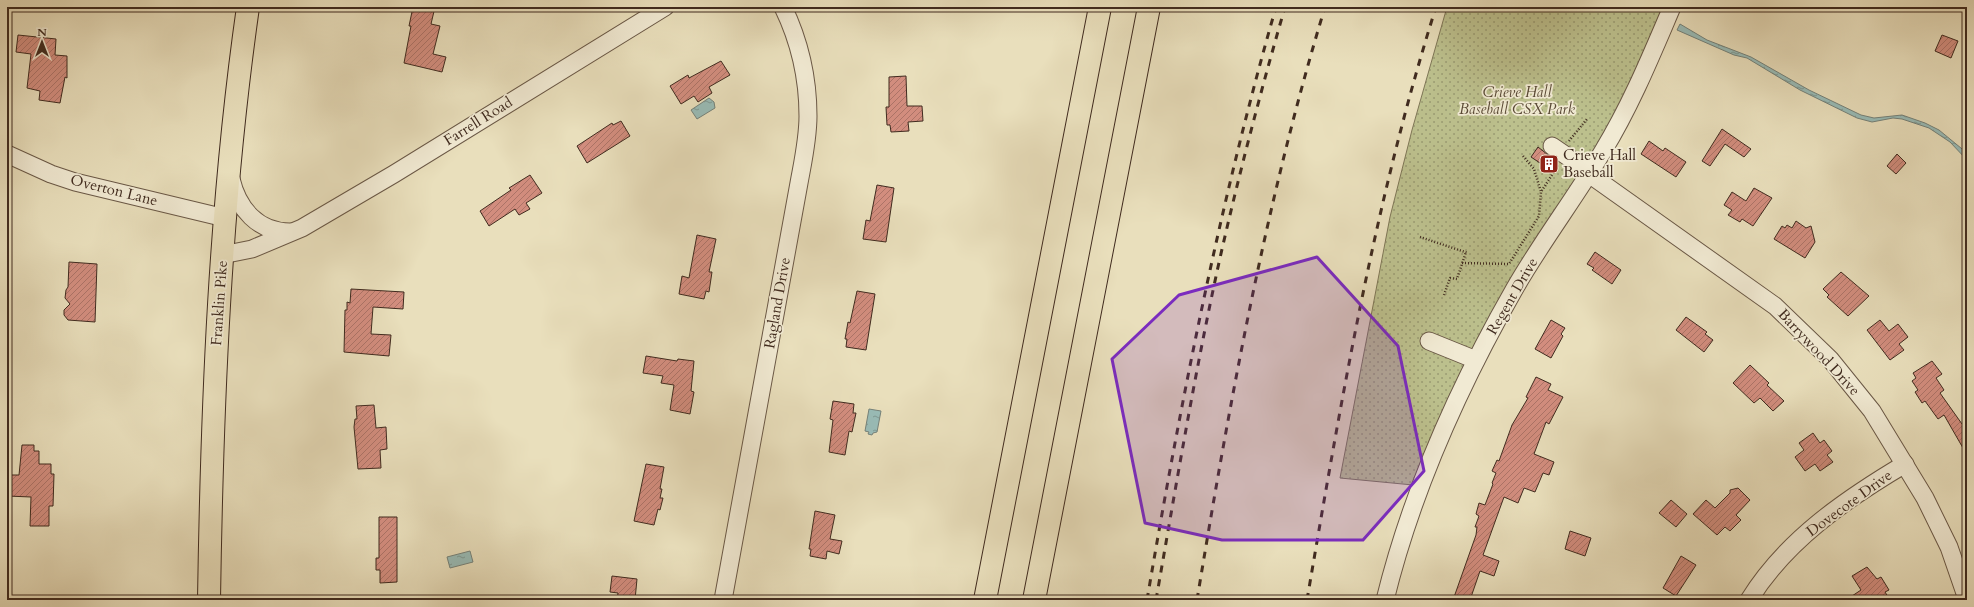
<svg xmlns="http://www.w3.org/2000/svg" width="1974" height="607" viewBox="0 0 1974 607" font-family="Cardo,serif">
  <defs>
    <pattern id="park-dots" width="8" height="8" patternUnits="userSpaceOnUse"><rect width="8" height="8" fill="#bcc08d"/><path d="M2 2h.1M6 6h.1" fill="none" stroke="#9a9c73" stroke-width="1.8" stroke-linecap="round"/></pattern>
    <pattern id="water-ripples" width="26" height="14" patternUnits="userSpaceOnUse"><rect width="26" height="14" fill="#99bcb7"/><path d="M2 4q2-2 4 0t4 0M15 11q2-2 4 0t4 0" fill="none" stroke="#7e9994"/></pattern>
    <pattern id="building-hatch" width="6" height="6" patternUnits="userSpaceOnUse"><rect width="6" height="6" fill="#d28d7e"/><path d="M-1 1l2-2M0 6l6-6M5 7l2-2" fill="none" stroke="#ac7367"/></pattern>
  </defs>
  <rect width="100%" height="100%" fill="#e9dfbc"/>
  <filter id="stains"><feTurbulence type="fractalNoise" baseFrequency=".005" numOctaves="4"/><feColorMatrix values="0 0 0 0 .2 0 0 0 0 .09 0 0 0 0 .02 0 0 0 .5 -.17"/></filter>
  <radialGradient id="worn" r=".72"><stop offset=".6" stop-color="#630" stop-opacity="0"/><stop offset="1" stop-color="#630" stop-opacity=".3"/></radialGradient>
  <path fill="url(#park-dots)" stroke="#7e7656" d="M1447,7H1663C1642,55 1624,105 1596,149C1567,197 1532,242 1504,291C1468,353 1440,418 1413,485L1340,478L1390,217L1412,130Z"/>
  <g fill="url(#water-ripples)" stroke="#75827a">
    <path d="M1680,24L1707,40L1751,57L1809,90L1861,115L1874,118L1902,115L1925,123L1939,130L1967,153V160L1950,142L1929,128L1902,119L1893,118L1872,122L1857,118L1800,90L1747,58L1734,55L1677,30Z"/>
    <path d="M709,98L714,102L715,108L697,119L691,110Z"/>
    <path d="M869,409L881,411L877,432L873,433L872,435L868,434L869,432L865,431Z"/>
    <path d="M470,551L473,562L450,568L447,557Z"/>
  </g>
  <g fill="url(#building-hatch)" stroke="#402b1f">
    <path d="M413,7H435L431,24L440,26L433,54L446,57L442,72L404,63L411,26H409Z"/>
    <path d="M18,35L56,39L55,55L67,56V78L65,77L60,103L39,100L40,91L27,88L31,54L16,52Z"/>
    <path d="M1942,35L1958,41L1951,58L1935,51Z"/>
    <path d="M721,61L730,75L709,87L712,93L698,102L694,96L681,104L670,86L688,75L689,78Z"/>
    <path d="M906,76L907,106H922L923,121L908,122L909,131L891,132L890,125H887L886,107H889V77Z"/>
    <path d="M621,121L630,136L587,163L577,146L612,123L613,125Z"/>
    <path d="M1722,129L1751,149L1744,157L1725,144L1710,166L1702,161Z"/>
    <path d="M1649,141L1663,151L1665,148L1686,162L1676,177L1641,154Z"/>
    <path d="M1538,147L1557,162L1552,171L1531,157Z"/>
    <path d="M1897,154L1906,163L1896,174L1887,166Z"/>
    <path d="M530,175L542,193L526,203L530,209L519,215L515,209L489,226L480,211L511,190L509,188Z"/>
    <path d="M877,185L894,188L886,242L863,239L866,220L870,221Z"/>
    <path d="M1754,188L1772,198L1753,226L1742,219L1740,222L1728,215L1732,210L1724,205L1732,192L1746,201Z"/>
    <path d="M1796,221L1806,228L1811,226L1815,242L1805,258L1774,239L1782,226L1785,228L1787,225L1792,228Z"/>
    <path d="M697,235L716,239L709,272H712L709,292L706,291L704,299L679,294L682,276L689,278Z"/>
    <path d="M1595,252L1621,270L1612,284L1592,270L1594,268L1587,264Z"/>
    <path d="M69,262L97,264L95,322L68,320L64,315V310L70,304L65,298L66,290L68,287Z"/>
    <path d="M1841,272L1869,296L1848,316L1827,297L1829,295L1823,289Z"/>
    <path d="M351,289L404,292L403,309L373,307L371,334L391,335L389,356L344,352L345,310H347V302L350,303Z"/>
    <path d="M857,291L875,294L866,350L846,347L847,339H845L848,322L850,323Z"/>
    <path d="M1686,317L1707,332L1705,334L1713,340L1704,352L1676,330Z"/>
    <path d="M1551,320L1565,328L1561,334L1563,336L1551,358L1535,349Z"/>
    <path d="M1880,320L1889,331L1898,324L1908,337L1899,344L1904,350L1890,360L1867,330Z"/>
    <path d="M646,356L677,361L678,359L694,361L691,391L694,392L690,414L670,410L674,385L661,383L663,376L643,373Z"/>
    <path d="M1932,361L1942,374L1936,378L1944,390L1940,393L1962,424L1967,421V455L1944,415L1938,419L1925,401L1922,403L1915,392L1918,390L1912,381L1916,378L1913,373Z"/>
    <path d="M1750,365L1769,383L1767,385L1784,401L1773,411L1760,398L1754,403L1733,383Z"/>
    <path d="M1536,377L1551,384L1548,390L1563,397L1549,424L1546,422L1534,454L1554,462L1549,475L1543,473L1535,492L1524,488L1518,503L1504,497L1483,555L1499,561L1494,576L1480,571L1470,600H1453L1476,535L1477,527H1475L1479,516L1476,514L1479,503L1485,505L1493,484L1492,483L1496,473L1492,471L1497,460L1499,461L1512,425L1528,398L1526,397Z"/>
    <path d="M833,401L854,404L853,413H856L852,432L849,431L845,455L829,452L833,420L830,419Z"/>
    <path d="M374,405L376,428L386,427L387,449L380,450L381,468L358,469L354,427L355,419H357L356,406Z"/>
    <path d="M1813,433L1820,443L1824,440L1832,451L1827,455L1833,462L1820,471L1815,464L1805,471L1795,457L1804,450L1799,443Z"/>
    <path d="M22,445H34V451H39V464H51V474H54L53,506H49V526H30L31,497L7,496V475H19Z"/>
    <path d="M646,464L664,467L660,489H662L660,498H663L660,510L658,509L654,525L634,521Z"/>
    <path d="M1738,488L1750,500L1736,515L1741,520L1730,531L1725,527L1717,535L1693,514L1706,500L1715,508L1730,493V490Z"/>
    <path d="M1671,500L1687,514L1676,527L1659,513Z"/>
    <path d="M815,511L835,515L830,539L842,541L839,554L827,551L826,559L810,556L811,549H809Z"/>
    <path d="M379,517H397V582L380,583V570H376V558H379Z"/>
    <path d="M1570,531L1591,538L1585,556L1565,549Z"/>
    <path d="M1681,556L1696,565L1676,596L1663,588Z"/>
    <path d="M1867,567L1877,579L1881,577L1889,590L1885,592L1890,600H1846L1861,590L1852,576Z"/>
    <path d="M612,576L637,579L635,600H617L618,593L610,592Z"/>
  </g>
  <g fill="none" stroke-linecap="round" stroke-linejoin="round">
    <defs>
      <g id="minor">
        <path d="M1552,146L1590,172"/>
        <path d="M7,154L51,174L75,182L225,218"/>
        <path d="M1589,174L1775,306L1830,359L1872,411L1925,498L1949,547L1967,599"/>
        <path d="M231,179C238,209 258,232 290,232"/>
        <path d="M222,255L252,249L302,228L394,174L665,7"/>
        <path d="M1429,341L1476,360"/>
        <path d="M723,600L799,183C803,161 808,139 808,116C808,79 799,40 783,7"/>
        <path d="M1385,600C1412,490 1459,386 1515,288C1542,241 1575,198 1603,151C1631,105 1651,56 1672,7"/>
        <path d="M1749,600C1786,540 1846,499 1905,464"/>
      </g>
      <path id="major" d="M209,600C212,402 220,203 248,7"/>
      <g id="highway">
        <path d="M985,600L1100,7"/>
        <path d="M1034,600L1149,7"/>
      </g>
    </defs>
    <use href="#minor" stroke="#6a5846" stroke-width="19"/>
    <use href="#major" stroke="#402b1f" stroke-width="24"/>
    <use href="#highway" stroke="#402b1f" stroke-width="24"/>
    <g stroke="#402b1f" stroke-width="2.5" stroke-dasharray="1 2" stroke-linecap="butt">
      <path d="M1624,9L1625,7"/>
      <path d="M1569,141L1587,119"/>
      <path d="M1523,156L1534,169L1541,192"/>
      <path d="M1420,237L1468,253"/>
      <path d="M1462,263L1509,264L1539,216L1541,192L1557,167"/>
      <path d="M1444,295L1450,278L1457,279L1466,252"/>
    </g>
    <use href="#minor" stroke="#f1ead3" stroke-width="17"/>
    <use href="#major" stroke="#e9dfbc" stroke-width="22"/>
    <use href="#highway" stroke="#e9dfbc" stroke-width="22"/>
    <g stroke="#402b1f" stroke-width="3" stroke-dasharray="7 7" stroke-linecap="butt">
      <path d="M1147,600C1181,400 1220,202 1276,7"/>
      <path d="M1156,600C1176,486 1195,371 1220,258C1239,174 1261,90 1285,7"/>
      <path d="M1197,600C1230,400 1266,201 1325,7"/>
      <path d="M1307,600C1341,401 1375,200 1436,7"/>
    </g>
  </g>
  <path fill="#7b2cbf" fill-opacity="0.2" stroke="#7b2cbf" stroke-width="3" stroke-linejoin="round" d="M1317,257L1398,346L1424,471L1363,540H1222L1145,523L1112,359L1179,295Z"/>
  <defs>
    <symbol id="building-square" viewBox="-11 -11 22 22"><rect x="-9" y="-9" width="18" height="18" rx="4" fill="#8f2418" stroke="#f1ead3"/><path d="M-4-6H4V6H1V3H-1V6H-4ZM-2.5-4.3h1.7v1.8h-1.7ZM.8-4.3h1.7v1.8H.8ZM-2.5-1h1.7V.8h-1.7ZM.8-1h1.7V.8H.8Z" fill="#fff"/></symbol>
  </defs>
  <g fill-rule="evenodd">
    <use href="#building-square" x="1538" y="153" width="22" height="22"/>
  </g>
  <g text-anchor="middle" stroke-width="3.5" stroke-linejoin="round" paint-order="stroke">
    <g font-size="15" font-style="italic" fill="#594935" stroke="#f1ead3">
      <text x="1517" y="97">Crieve Hall<tspan x="1517" dy="17">Baseball CSX Park</tspan></text>
    </g>
    <g font-size="15" fill="#402b1f" stroke="#f1ead3">
      <text transform="translate(478 121) rotate(-32)" y="5">Farrell Road</text>
      <text transform="translate(114 190) rotate(14)" y="5">Overton Lane</text>
      <text transform="translate(1512 296) rotate(-60)" y="5">Regent Drive</text>
      <text transform="translate(219 303) rotate(-86)" y="5">Franklin Pike</text>
      <text transform="translate(777 303) rotate(-80)" y="5">Ragland Drive</text>
      <text transform="translate(1819 352) rotate(47)" y="5">Barrywood Drive</text>
      <text transform="translate(1849 503) rotate(-36)" y="5">Dovecote Drive</text>
    </g>
    <g font-size="15" fill="#402b1f" stroke="#f1ead3" text-anchor="start">
      <text x="1563" y="160">Crieve Hall<tspan x="1563" dy="17">Baseball</tspan></text>
    </g>
  </g>
  <rect width="1974" height="607" fill="none" stroke="#e9dfbc" stroke-width="24"/>
  <rect x="8" y="8" width="1958" height="591" fill="none" stroke="#402b1f" stroke-width="2"/>
  <rect x="12" y="12" width="1950" height="583" fill="none" stroke="#402b1f"/>
  <g transform="translate(42 42)" stroke="#f1ead3" stroke-width="3" paint-order="stroke">
  <path d="M0-3L7 15L0 10L-7 15Z" fill="#402b1f"/>
  <text y="-6" font-size="11" font-weight="bold" text-anchor="middle" fill="#402b1f">N</text>
  </g>
  <rect width="100%" height="100%" filter="url(#stains)"/>
  <rect width="100%" height="100%" fill="url(#worn)"/>
</svg>
